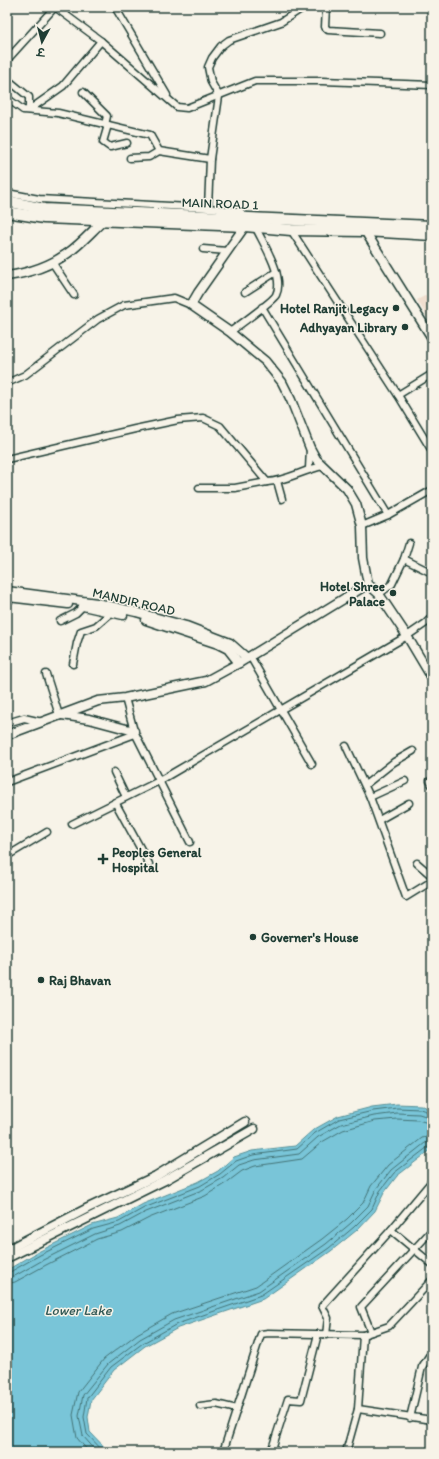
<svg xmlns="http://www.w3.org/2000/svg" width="439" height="1459" viewBox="0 0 439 1459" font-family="Itim,'Playpen Sans Deva',sans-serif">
  <rect width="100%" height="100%" fill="#f7f3e8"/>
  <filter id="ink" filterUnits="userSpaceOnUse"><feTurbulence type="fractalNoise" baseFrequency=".025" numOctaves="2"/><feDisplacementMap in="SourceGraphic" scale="8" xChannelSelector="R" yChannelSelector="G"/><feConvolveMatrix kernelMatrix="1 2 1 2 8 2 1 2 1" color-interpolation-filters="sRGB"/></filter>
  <g filter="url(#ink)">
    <path fill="#f0decf" d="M432,292V325L417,300Z"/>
    <path fill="#79c5d8" stroke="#558f96" d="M397,1104L421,1105L432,1110V1149L397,1176L384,1193L375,1211L357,1230L331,1251L263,1299L178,1328L145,1346L114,1370L91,1400L88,1417L90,1432L109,1452H7V1270L38,1252L92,1225L118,1218L143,1204L198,1182L218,1171L234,1157L252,1151L295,1146L313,1130L338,1116L372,1107Z"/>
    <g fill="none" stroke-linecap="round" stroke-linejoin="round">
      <g stroke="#437376" stroke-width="1">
        <path d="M7,1273L10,1272L40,1255L93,1229L119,1222L144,1208L200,1186L220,1174L236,1161L253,1155L297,1149L315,1133L339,1119L373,1111L397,1108L420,1109L432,1113"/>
        <path d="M7,1278L13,1277L43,1260L95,1234L120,1226L146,1212L202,1190L223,1178L239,1165L254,1160L299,1154L318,1137L341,1124L374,1116L397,1113L419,1114L432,1118"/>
        <path d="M7,1284L15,1282L46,1265L97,1239L122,1232L149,1218L205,1196L226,1183L242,1171L255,1166L302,1159L322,1142L343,1130L375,1121L397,1119L418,1120L432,1124"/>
        <path d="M89,1452L77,1438L73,1415L78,1392L104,1359L137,1334L172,1314L256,1286L322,1239L347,1219L363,1203L371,1186L388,1165L422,1138L432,1136"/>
        <path d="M97,1452L83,1436L79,1416L83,1395L108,1364L140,1339L174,1320L259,1291L326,1244L351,1223L368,1206L376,1189L391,1170L425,1143L432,1142"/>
        <path d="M104,1452L87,1434L84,1417L87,1398L111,1367L143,1343L177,1324L261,1295L329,1248L354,1227L372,1209L380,1191L394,1173L428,1147H432"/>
      </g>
      <defs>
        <g id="minor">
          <path d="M55,7L101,41L177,107L187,108L255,81H322L432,85"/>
          <path d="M115,7L167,95"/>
          <path d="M326,7L325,27L328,30L380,33"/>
          <path d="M7,60L55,7"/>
          <path d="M7,79L29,97V110L63,86L101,41"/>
          <path d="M83,92L107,116L105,125"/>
          <path d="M7,98L23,110L58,113L150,135L159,151L210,159"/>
          <path d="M108,125L103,142L110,147L127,143"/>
          <path d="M130,158L149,157L159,151"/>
          <path d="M7,193L39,199L208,208L240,211L245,217"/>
          <path d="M208,208L210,159L219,96L211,82L208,67L212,58L221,46L229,40L281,22L304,7"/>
          <path d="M291,230L398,395L432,451"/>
          <path d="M203,249L227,251"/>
          <path d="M52,262L74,295"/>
          <path d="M245,292L276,272"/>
          <path d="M262,307L388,515"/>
          <path d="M230,332C238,326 273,301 276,295C285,277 264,245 256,228"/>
          <path d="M7,383L25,375L98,319L124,305L174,298L191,305"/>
          <path d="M398,395L432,374"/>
          <path d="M7,459L135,429L178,420L203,418L220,426L267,482C286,481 303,470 323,466"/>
          <path d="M309,469L310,448"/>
          <path d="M277,481L282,499"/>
          <path d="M199,488H235L267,482"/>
          <path d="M362,526L388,515L432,490"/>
          <path d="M404,559L432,573"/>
          <path d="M379,594L392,584L404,559L409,543"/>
          <path d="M60,621L76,613L83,606"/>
          <path d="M250,656L312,764"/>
          <path d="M73,664L77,643L81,631L96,626L112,612"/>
          <path d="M46,674L59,715"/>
          <path d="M125,698L134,731L190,842"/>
          <path d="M7,723L24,718L42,722"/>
          <path d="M346,746L370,797L406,897L432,881"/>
          <path d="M114,772L126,797"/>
          <path d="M430,781L432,785"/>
          <path d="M7,782L135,734"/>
          <path d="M365,785L394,762L413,751"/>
          <path d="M370,797L405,781"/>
          <path d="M115,802L149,864"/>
          <path d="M379,820L409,803"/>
          <path d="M72,824L159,781L407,636L426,623L432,617"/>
          <path d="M7,856L47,832"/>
          <path d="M417,863L432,876"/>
          <path d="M391,1230L432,1264"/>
          <path d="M371,1332L361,1307L432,1230"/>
          <path d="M326,1335L328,1318L322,1306L391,1230L432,1181"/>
          <path d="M200,1406L216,1404L237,1409"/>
          <path d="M358,1409L432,1420"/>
          <path d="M410,1418L422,1367L429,1356"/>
          <path d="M223,1452L261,1334L268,1333L363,1335L389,1326L432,1280"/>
          <path d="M271,1452L288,1399L301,1400L318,1334"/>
          <path d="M346,1452L358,1409L363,1335"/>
        </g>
        <g id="tertiary">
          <path d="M245,223V226L198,293L191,305L230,332L254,352L265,361L282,382L291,400L310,448L316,459L347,489L356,504L362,526L363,558L368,584L379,594L407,636L432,678"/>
          <path d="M365,231L432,338"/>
          <path d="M7,276C29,273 50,266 68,253C81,244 92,231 103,221"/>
          <path d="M7,591L97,603L136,612L186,626L230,643L247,658"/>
          <path d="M8,597L68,604"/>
          <path d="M83,606L123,615"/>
          <path d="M146,620L218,644L228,649L239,663"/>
          <path d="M62,715L89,719L134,731"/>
          <path d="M7,735L98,701L125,698L206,681L239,663L368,584"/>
          <path d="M7,1250L88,1208L156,1176L245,1122"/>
          <path d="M7,1258L165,1180L254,1129"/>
        </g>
        <g id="primary">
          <path d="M7,201L44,209L432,226"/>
          <path d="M7,212L44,218L245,226L291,230L365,231L432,235"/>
        </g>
      </defs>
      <use href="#minor" stroke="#1f3d34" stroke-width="9"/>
      <use href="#tertiary" stroke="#1f3d34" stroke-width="11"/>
      <use href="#primary" stroke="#1f3d34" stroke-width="13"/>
      <use href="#minor" stroke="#f7f3e8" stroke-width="6"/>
      <use href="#tertiary" stroke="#f7f3e8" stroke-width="8"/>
      <use href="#primary" stroke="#f7f3e8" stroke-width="10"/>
    </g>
  </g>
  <g fill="#1f3d34" stroke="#f7f3e8" stroke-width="1.5">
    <circle cx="396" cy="308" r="4"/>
    <circle cx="405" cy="327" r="4"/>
    <circle cx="393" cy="593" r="4"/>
    <path d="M101 853h4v4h4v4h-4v4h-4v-4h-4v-4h4z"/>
    <circle cx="253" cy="937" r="4"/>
    <circle cx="41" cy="980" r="4"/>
  </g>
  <g text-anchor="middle" stroke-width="3" stroke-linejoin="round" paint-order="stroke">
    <g font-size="13" fill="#1f3d34" stroke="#f7f3e8">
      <text transform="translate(220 203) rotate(2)" y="5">MAIN ROAD 1</text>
      <text transform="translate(134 601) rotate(13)" y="5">MANDIR ROAD</text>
    </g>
    <g font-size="13" font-weight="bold" fill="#1f3d34" stroke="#f7f3e8" text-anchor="end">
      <text x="388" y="313">Hotel Ranjit Legacy</text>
      <text x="397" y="332">Adhyayan Library</text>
      <text x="385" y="591">Hotel Shree<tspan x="385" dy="15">Palace</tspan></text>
      <text x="112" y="857" text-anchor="start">Peoples General<tspan x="112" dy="15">Hospital</tspan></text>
      <text x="261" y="942" text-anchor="start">Governer's House</text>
      <text x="49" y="985" text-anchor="start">Raj Bhavan</text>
    </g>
    <g font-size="14" font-style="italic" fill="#315855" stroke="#f7f3e8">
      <text x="78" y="1315">Lower Lake</text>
    </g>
  </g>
  <rect width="439" height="1459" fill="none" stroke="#f7f3e8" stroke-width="24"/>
  <rect x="12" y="12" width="415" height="1435" fill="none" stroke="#1f3d34" stroke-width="1.5" filter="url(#ink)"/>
  <g transform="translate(42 42) rotate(187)" stroke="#f7f3e8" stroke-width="3" paint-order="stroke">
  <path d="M0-3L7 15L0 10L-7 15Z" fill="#1f3d34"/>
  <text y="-6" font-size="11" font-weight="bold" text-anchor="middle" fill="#1f3d34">उ</text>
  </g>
</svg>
